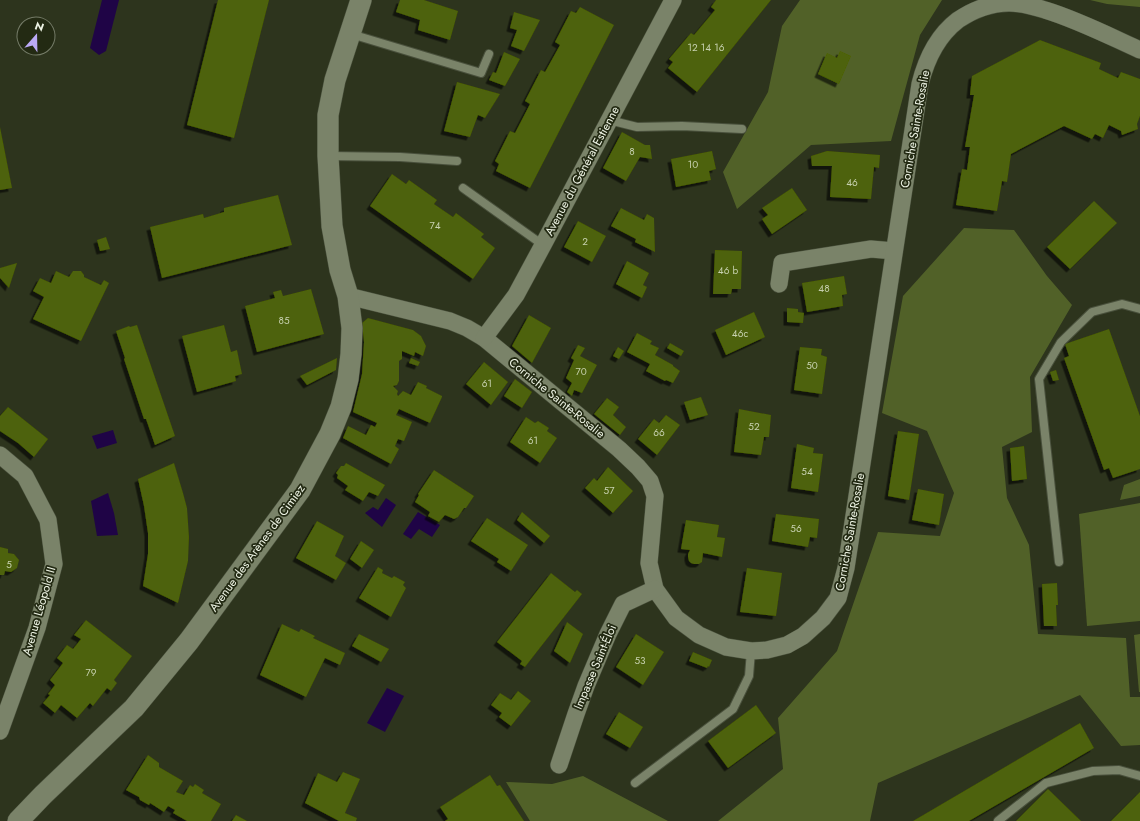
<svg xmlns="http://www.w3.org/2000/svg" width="1140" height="821" viewBox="0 0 1140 821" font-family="Jost,sans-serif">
  <defs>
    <filter id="shadow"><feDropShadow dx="-3.5" dy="3.5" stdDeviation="0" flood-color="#0009"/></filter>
  </defs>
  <rect width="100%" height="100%" fill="#2d341d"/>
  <g fill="#516128">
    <path d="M800,0H942L920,35L891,141L811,145L737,209L723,172L768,92L782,26Z"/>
    <path d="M1090,0H1140V7L1107,4Z"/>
    <path d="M964,228L1014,230L1047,276L1072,305L1030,377L1032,432L1002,447L1007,498L1029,545L1038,634L1126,638L1130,697H1140V745L1121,746L1080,695L878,783L870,821H718L783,769L778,718L837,651L878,532L940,536L954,493L927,431L882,413L903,296Z"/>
    <path d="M1140,479V496L1120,500L1124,485Z"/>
    <path d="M1140,503V621L1087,626L1079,514Z"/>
    <path d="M1140,634V692H1139L1134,635Z"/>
    <path d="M583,776L668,821H530L506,782L552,784Z"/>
  </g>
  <g fill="#1f0446">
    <path d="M102,0H119L106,51L99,55L90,48Z"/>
    <path d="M113,430L117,443L97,449L92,436Z"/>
    <path d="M108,493L114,513L118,535L97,536L91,501Z"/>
    <path d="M386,498L396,505L382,527L365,513L373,507L378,510Z"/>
    <path d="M418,512L440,525L432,537L419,529L411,539L403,534Z"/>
    <path d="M387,688L404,696L385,732L367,723Z"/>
  </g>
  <g fill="#4d6207" filter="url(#shadow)">
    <path d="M218,0H269L234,138L187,125Z"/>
    <path d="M400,0H424L458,11L450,40L418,30L420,20L396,12Z"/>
    <path d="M716,0H771L697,92L668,68L673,62L669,59L691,33L694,35L715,10L711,7Z"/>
    <path d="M580,7L614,25L530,188L496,171L499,164L495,161L510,131L515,133L530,104L525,101L541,70L545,72L560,45L555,42L571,11L576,13Z"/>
    <path d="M514,12L540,20L524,51L511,46L517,30L510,28Z"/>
    <path d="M1040,40L1101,63L1099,69L1118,78L1121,72L1140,79V116L1137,124L1138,129L1122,135L1121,131L1109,125L1103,138L1095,134L1092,139L1064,126L1011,154L1007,182L1002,181L997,211L956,205L962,169L967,170L970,147H965L974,95H970L972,76Z"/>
    <path d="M840,51L851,56L839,84L818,74L827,53L837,58Z"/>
    <path d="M504,52L520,59L505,86L489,80L493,72L496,73Z"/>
    <path d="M457,82L500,94L485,118L478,115L470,137L444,131Z"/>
    <path d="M0,127L12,188L0,190Z"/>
    <path d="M622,132L645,145H650L652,159L640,157L626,181L603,168Z"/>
    <path d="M712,151L716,169L709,171L711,180L676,187L671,159Z"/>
    <path d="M827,151L880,155L879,168L874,167L871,199L830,197L832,166H812L811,156Z"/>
    <path d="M392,174L406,184L409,180L437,200L434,204L453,217L456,213L484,234L481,237L495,248L473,279L370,206Z"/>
    <path d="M792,188L807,210L772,234L762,219L768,215L762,208Z"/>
    <path d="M278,195L292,245L162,278L150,227L203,214L204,218L224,212V208Z"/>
    <path d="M1094,201L1117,223L1070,269L1047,247Z"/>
    <path d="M621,208L644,220L647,214L654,218L655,252L635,242L636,239L611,226Z"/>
    <path d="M578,221L606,236L592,262L564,247Z"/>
    <path d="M106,237L110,249L100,251L97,240Z"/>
    <path d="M715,250L742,251L741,289H732L731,294H713Z"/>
    <path d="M627,261L649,273L643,285L647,287L642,298L616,284Z"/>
    <path d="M17,263L9,288L0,278V268Z"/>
    <path d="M56,271L69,277L73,271H81L84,275V277L101,285L104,280L109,283L81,341L33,319L44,297L33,291L40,278L51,283Z"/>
    <path d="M844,276L847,294L842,295L843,306L807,312L802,283Z"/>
    <path d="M311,289L324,334L257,352L245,306L275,298L273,292L281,290L283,296Z"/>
    <path d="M787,308L798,309V312L804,313L803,323L787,322Z"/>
    <path d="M754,312L765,337L726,355L715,330Z"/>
    <path d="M529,315L551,328L532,363L512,346Z"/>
    <path d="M368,318L413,330L421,336L426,346L423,356L415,352L414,356L402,351V359L399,361V381L397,385L393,386L398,391L397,394L398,396L403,391L411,395L418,382L427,386L426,388L442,396V397L430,423L399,409L396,415L412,422L404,441L398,439L395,446L399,449L391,464L343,438L348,426L366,435L371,425L375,427L377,423L353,412L362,374L364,342L362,323Z"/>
    <path d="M137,325L175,436L155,445L146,419H144L124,359L125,358L116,331L129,326L130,327Z"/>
    <path d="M224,325L231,352L237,350L242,374L235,376L236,381L197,392L182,336Z"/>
    <path d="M1109,329L1140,416V469L1113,478L1109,468L1104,470L1064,358L1069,356L1065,344Z"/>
    <path d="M637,333L652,341L650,344L659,348L655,355L673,365V366L680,371L673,383L666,380L665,381L646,371L650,364L627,352Z"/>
    <path d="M670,343L684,351L681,356L667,348Z"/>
    <path d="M578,345L585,348L580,356L597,365L582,393L574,390L572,396L567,392L572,383L566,378L574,360L571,358Z"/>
    <path d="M618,347L624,351L619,359L613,356Z"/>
    <path d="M800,347L822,349L821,355L827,357L822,394L794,390Z"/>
    <path d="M337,358L336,370L307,385L300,376Z"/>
    <path d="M411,358L420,362L418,366L409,363Z"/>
    <path d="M484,362L508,382L491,405L466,384Z"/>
    <path d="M1056,370L1059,380L1053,381L1050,372Z"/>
    <path d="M515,379L532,392L522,408L504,396Z"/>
    <path d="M701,397L708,415L690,420L684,402Z"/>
    <path d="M607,398L619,407L613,415L626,427L620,435L594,414Z"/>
    <path d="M8,407L48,439L34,457L18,443L0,431V416Z"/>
    <path d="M739,409L771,415L769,437H764L761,455L734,452Z"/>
    <path d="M666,415L680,425L657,455L638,439L654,419L659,423Z"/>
    <path d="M526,417L535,423L538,421L549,428L547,431L557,438L540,463L510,442Z"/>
    <path d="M898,431L919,434L909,500L888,496Z"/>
    <path d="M797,444L814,448L813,453L823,454L818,492L791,488Z"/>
    <path d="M1024,446L1027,479L1012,481L1010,448Z"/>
    <path d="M174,463L183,493L187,508L189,537L188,561L178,603L143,586L148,554V533L144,506L138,479Z"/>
    <path d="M346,463L385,485L378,496L369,492L363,501L345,490L348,486L337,478L338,475L336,473L341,466H344Z"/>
    <path d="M608,467L633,491L613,513L585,488L594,478L597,481Z"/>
    <path d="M434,470L474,496L466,508H464L458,517L454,519L445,515L439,522L428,516L430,512L415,502L419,495L418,494Z"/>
    <path d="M918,489L944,494L939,525L912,520Z"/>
    <path d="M522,512L550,536L544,543L517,520Z"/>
    <path d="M776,514L819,519L817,538L810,537L808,547L772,541Z"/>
    <path d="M487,518L528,545L511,571L497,562L499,559L471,541Z"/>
    <path d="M686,520L719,525L717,537L725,538L722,557L703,553L702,562L699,564H694L691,563L689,561L688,557V554L690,550L681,549Z"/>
    <path d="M317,521L344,536L335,556L346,563L336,580L296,558Z"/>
    <path d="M361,541L374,550L362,568L350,559Z"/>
    <path d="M0,547L8,549V553L14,554L19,560L17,568L11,572L5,571L4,575H0Z"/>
    <path d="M378,567L383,570L382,573L392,578L394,576L405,582L403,585L406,588L391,617L359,598Z"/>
    <path d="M747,568L782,573L776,616L740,612Z"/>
    <path d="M551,573L575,592L577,590L582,594L525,667L520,664L522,661L497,642Z"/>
    <path d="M1057,583L1058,605H1056L1057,626H1044L1042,584Z"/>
    <path d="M86,620L132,656L114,680L117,683L111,691L107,688L93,706L90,703L77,718L61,705L55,713L43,703L50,695L48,694L55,685L50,680L63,663L57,658L67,645L73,649L81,639L74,635Z"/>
    <path d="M567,622L583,634L570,663L554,651Z"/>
    <path d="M282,624L299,632L301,629L315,636L313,638L345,653L340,665L325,658L306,697L260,675Z"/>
    <path d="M359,634L389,649L381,662L352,646Z"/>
    <path d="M636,634L664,652L643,685L616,667Z"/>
    <path d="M693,652L712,660L709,667L708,666L707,668L689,661Z"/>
    <path d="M518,691L531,701L511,726L499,717L502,713L491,705L500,693L511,700Z"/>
    <path d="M756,705L776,733L728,768L708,741Z"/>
    <path d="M619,712L643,727L630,748L606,734Z"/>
    <path d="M1080,723L1094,748L969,821H913Z"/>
    <path d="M148,755L159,763V767L183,781L176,792L184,795L190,785L193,787L195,784L204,790L202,793L221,804L211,821H187L173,813L175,810L168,806L164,812L150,803L149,805L140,800L139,797L126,790Z"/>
    <path d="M343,772L360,779L345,813L357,818L356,821H339L305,803L318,773L337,782Z"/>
    <path d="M490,775L497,786L500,785L524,821H445L448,819L440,807Z"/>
    <path d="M1048,789L1081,821H1016Z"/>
    <path d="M1140,792V821H1111Z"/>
    <path d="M236,815L247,821H232Z"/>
  </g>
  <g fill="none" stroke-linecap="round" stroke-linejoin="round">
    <defs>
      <g id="service">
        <path d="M351,34L481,73L489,54"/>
        <path d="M609,120L637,127L682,126L742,129"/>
        <path d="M328,156L400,157L457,161"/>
        <path d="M463,188L543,245"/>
        <path d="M1059,562L1039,379L1061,342L1092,312L1122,304L1140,309"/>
        <path d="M635,783L733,709L749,676L751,651"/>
        <path d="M998,821L1046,783L1093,771L1119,770L1140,776"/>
      </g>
      <g id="minor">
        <path d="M779,284L782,263L871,249L894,251"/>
        <path d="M348,296L450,321L467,328L484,338L619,449L638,467L650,481L655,496L649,563L655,589L676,618L699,635L726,647L751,651L767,650L787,645L803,636L823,618L838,598L846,568L920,84C926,60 937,36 958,20C973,10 991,3 1009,3C1021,3 1033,6 1045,10C1078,20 1109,36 1140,50"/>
        <path d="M484,338L516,295L543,245L673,0"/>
        <path d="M0,455L25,476L48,520L54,564L37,628L0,731"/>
        <path d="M559,765L576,714L586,686L608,634L623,604L655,589"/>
      </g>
      <path id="tertiary" d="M18,821L43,795L134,708L189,641L300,490L330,434L341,407L348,379L351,354L352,328L348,296L340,270L332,226L328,156V115L335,80L361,0"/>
    </defs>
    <use href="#service" stroke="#49503c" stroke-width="10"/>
    <use href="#minor" stroke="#49503c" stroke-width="18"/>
    <use href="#tertiary" stroke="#49503c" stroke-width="22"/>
    <use href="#service" stroke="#7a8369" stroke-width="8"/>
    <use href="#minor" stroke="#7a8369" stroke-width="17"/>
    <use href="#tertiary" stroke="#7a8369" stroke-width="21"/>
  </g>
  <g text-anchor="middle" stroke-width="3.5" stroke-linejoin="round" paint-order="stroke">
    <g font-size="10" fill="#c6d0ae">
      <text x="706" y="51">12 14 16</text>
      <text x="632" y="155">8</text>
      <text x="693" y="168">10</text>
      <text x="852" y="186">46</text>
      <text x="435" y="229">74</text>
      <text x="585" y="245">2</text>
      <text x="728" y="274">46 b</text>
      <text x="824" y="292">48</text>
      <text x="284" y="324">85</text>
      <text x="740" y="337">46c</text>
      <text x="812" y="369">50</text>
      <text x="581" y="375">70</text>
      <text x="487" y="387">61</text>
      <text x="754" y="430">52</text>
      <text x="659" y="436">66</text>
      <text x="533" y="444">61</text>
      <text x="807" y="475">54</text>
      <text x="609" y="494">57</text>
      <text x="796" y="532">56</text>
      <text x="9" y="568">5</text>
      <text x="640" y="664">53</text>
      <text x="91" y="676">79</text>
    </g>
    <g font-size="12" fill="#eef4e5" stroke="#232a13">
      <text transform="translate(915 129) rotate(-80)" y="4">Corniche Sainte-Rosalie</text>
      <text transform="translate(582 171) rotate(-62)" y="4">Avenue du Général Estienne</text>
      <text transform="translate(557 398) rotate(39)" y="4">Corniche Sainte-Rosalie</text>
      <text transform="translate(850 532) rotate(-80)" y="4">Corniche Sainte-Rosalie</text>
      <text transform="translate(257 548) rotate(-54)" y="4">Avenue des Arènes de Cimiez</text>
      <text transform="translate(39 611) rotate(-74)" y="4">Avenue Léopold II</text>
      <text transform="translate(595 667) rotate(-67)" y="4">Impasse Saint-Éloi</text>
    </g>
  </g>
  <g transform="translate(36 36) rotate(20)"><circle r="19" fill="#232a13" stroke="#747b67"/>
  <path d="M0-3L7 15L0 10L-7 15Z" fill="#bbaaf6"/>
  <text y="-6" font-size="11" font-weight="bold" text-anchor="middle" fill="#eef4e5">N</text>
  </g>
</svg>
